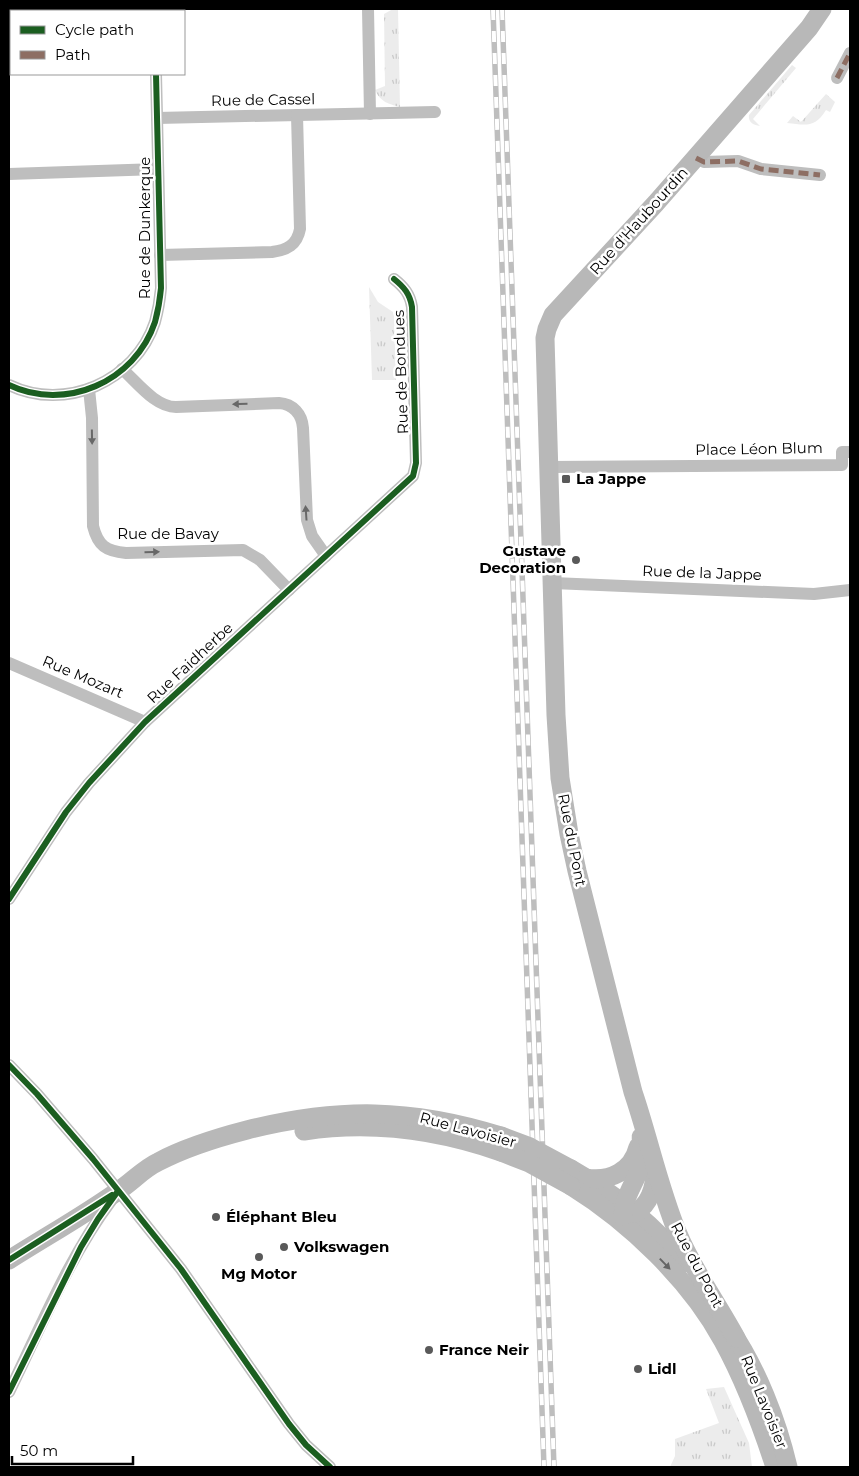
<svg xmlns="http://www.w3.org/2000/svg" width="859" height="1476" viewBox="0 0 859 1476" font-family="Montserrat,sans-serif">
  <defs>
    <pattern id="grass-tufts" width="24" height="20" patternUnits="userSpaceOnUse" patternTransform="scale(1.25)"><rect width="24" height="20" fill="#ececec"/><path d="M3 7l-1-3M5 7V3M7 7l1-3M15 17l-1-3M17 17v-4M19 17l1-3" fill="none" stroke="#c9c9c9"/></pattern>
  </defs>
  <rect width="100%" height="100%" fill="#fff"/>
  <g fill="url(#grass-tufts)">
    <path d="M393,9H398L400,107C389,104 380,102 375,90L385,86L384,14Z"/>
    <path d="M792,65L796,68L753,119L760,126C753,125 748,122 749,115Z"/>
    <path d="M826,94L835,102L830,112L826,110C815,128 806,125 787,123L793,116L801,122Z"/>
    <path d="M369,287L378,302L393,312L394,315L396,380H372Z"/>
    <path d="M724,1387L749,1443L752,1467H670L675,1456V1439L719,1423L706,1389Z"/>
  </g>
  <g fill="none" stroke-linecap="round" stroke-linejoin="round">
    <g stroke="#bebebe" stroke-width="12">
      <path d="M154,9V11"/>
      <path d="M368,9L370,114"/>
      <path d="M837,78L850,53"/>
      <path d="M157,118L435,112"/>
      <path d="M696,158L704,162L738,161L761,169L820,175"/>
      <path d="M9,174L158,169"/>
      <path d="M160,255L272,252C287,250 297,245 300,229L297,115"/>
      <path d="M122,369C137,382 155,407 176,407L279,403C293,404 302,414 303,428L307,520L312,536L326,556"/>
      <path d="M9,385C65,412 135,382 155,322C158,311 160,299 161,288L156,74"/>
      <path d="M89,389L92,418L93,526C98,546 106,551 126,553L243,550L260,560L289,590"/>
      <path d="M550,467L842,465V452H850"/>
      <path d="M553,583L814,594L850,590"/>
      <path d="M9,663L145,722"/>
      <path d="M9,899L66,812L89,783L145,722L413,476L416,463L412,307C410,294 404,287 394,279"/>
      <path d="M9,1065L37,1094L93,1159L181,1269L289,1424L306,1445L330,1467"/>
      <path d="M9,1392C40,1329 69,1257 111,1201"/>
    </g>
    <g stroke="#b8b8b8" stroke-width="19">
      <path d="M304,1131C370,1121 438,1130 501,1152"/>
      <path d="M571,1169C613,1193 654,1224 684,1263"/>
      <path d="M586,1178C610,1182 632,1171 638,1147"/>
      <path d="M571,1186C629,1222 690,1280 723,1341C745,1381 761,1424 775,1467"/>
      <path d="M623,1212L635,1213C650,1204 655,1186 655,1170"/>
      <path d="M623,1216C624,1186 649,1173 641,1137"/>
      <path d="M9,1260C45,1237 83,1216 118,1191C132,1182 143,1169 158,1162C186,1147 216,1138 247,1130C339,1107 411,1108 501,1136"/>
      <path d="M730,1329C757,1369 777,1420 788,1467"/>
      <path d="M736,1338C717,1303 693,1270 678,1234C659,1188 649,1139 633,1092L577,871L569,834L560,778L556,715L545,338L547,329L553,315L656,203L809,28L822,9"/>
    </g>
    <defs>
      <g id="rail">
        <path d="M493,9L544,1467"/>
        <path d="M502,9L554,1467"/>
      </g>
    </defs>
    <use href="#rail" stroke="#bebebe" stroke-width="5.5"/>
    <use href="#rail" stroke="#fff" stroke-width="4" stroke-dasharray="11" stroke-linecap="butt"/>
    <g stroke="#b8b8b8" stroke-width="19">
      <path d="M501,1136L530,1147L571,1169"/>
      <path d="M501,1152L529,1163L571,1186"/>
    </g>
    <g stroke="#8d6e63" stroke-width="5" stroke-dasharray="10 5" stroke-linecap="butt">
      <path d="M837,78L850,53"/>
      <path d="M696,158L704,162L738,161L761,169L820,175"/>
    </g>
    <defs>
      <g id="cycleway">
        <path d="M9,385C65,412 135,382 155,322C158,311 160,299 161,288L156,74"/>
        <path d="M9,899L66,812L89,783L145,722L413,476L416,463L412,307C410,294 404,287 394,279"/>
        <path d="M9,1065L37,1094L93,1159L181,1269L289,1424L306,1445L330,1467"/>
        <path d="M9,1260L112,1195"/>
        <path d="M9,1392L81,1247L98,1219L118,1191"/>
      </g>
    </defs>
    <use href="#cycleway" stroke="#fff" stroke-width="9"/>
    <use href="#cycleway" stroke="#1b5e20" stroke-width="6"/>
  </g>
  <defs><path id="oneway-solid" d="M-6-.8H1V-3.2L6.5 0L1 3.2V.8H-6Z" transform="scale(1.25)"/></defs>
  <g fill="#686868">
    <use href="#oneway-solid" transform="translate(240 404) rotate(178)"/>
    <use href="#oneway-solid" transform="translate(92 437) rotate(89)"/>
    <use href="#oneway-solid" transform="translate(306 513) rotate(-94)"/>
    <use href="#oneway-solid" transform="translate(152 552) rotate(-2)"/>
  </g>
  <use fill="#656565" href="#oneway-solid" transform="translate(665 1264) rotate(46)"/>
  <g fill="#595959" stroke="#fff" stroke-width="2">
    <rect x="561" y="474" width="10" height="10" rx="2.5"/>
    <circle cx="576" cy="560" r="5"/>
    <circle cx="216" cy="1217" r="5"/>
    <circle cx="284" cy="1247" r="5"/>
    <circle cx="259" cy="1257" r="5"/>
    <circle cx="429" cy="1350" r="5"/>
    <circle cx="638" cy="1369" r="5"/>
  </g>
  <g text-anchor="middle" stroke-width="5" stroke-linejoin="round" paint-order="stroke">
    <g font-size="15" fill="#000" stroke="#fff">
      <text transform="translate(263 100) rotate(-1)" y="5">Rue de Cassel</text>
      <text transform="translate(639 221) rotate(-48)" y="5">Rue d'Haubourdin</text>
      <text transform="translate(145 228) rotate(-90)" y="5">Rue de Dunkerque</text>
      <text transform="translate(401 372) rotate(-92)" y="5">Rue de Bondues</text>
      <text transform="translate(759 449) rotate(-1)" y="5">Place Léon Blum</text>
      <text x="168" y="539">Rue de Bavay</text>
      <text transform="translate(702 573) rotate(2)" y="5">Rue de la Jappe</text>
      <text transform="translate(190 663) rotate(-43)" y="5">Rue Faidherbe</text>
      <text transform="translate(83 677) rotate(23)" y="5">Rue Mozart</text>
      <text transform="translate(572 840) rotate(79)" y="5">Rue du Pont</text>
      <text transform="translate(468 1130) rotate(15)" y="5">Rue Lavoisier</text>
      <text transform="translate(697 1265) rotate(62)" y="5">Rue du Pont</text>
      <text transform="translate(764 1402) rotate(68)" y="5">Rue Lavoisier</text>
    </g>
    <g font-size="15" font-weight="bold" fill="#000" stroke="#fff" text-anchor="start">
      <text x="576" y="484">La Jappe</text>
      <text x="566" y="556" text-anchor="end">Gustave<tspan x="566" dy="17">Decoration</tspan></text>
      <text x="226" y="1222">Éléphant Bleu</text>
      <text x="294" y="1252">Volkswagen</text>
      <text x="259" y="1279" text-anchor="middle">Mg Motor</text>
      <text x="439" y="1355">France Neir</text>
      <text x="648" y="1374">Lidl</text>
    </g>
  </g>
  <rect width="859" height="1476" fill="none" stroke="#000000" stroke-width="20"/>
  <rect x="10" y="10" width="175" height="65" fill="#ffffff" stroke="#999999"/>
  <rect x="20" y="26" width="25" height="8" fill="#1b5e20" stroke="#999999"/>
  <text x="55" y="35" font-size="15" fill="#000000">Cycle path</text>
  <rect x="20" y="51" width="25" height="8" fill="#8d6e63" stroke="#999999"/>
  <text x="55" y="60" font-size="15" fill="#000000">Path</text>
  <path d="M12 1456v8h121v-8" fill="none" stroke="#000000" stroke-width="2.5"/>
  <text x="20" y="1456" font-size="15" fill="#000000" stroke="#ffffff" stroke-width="4" paint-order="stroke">50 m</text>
</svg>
